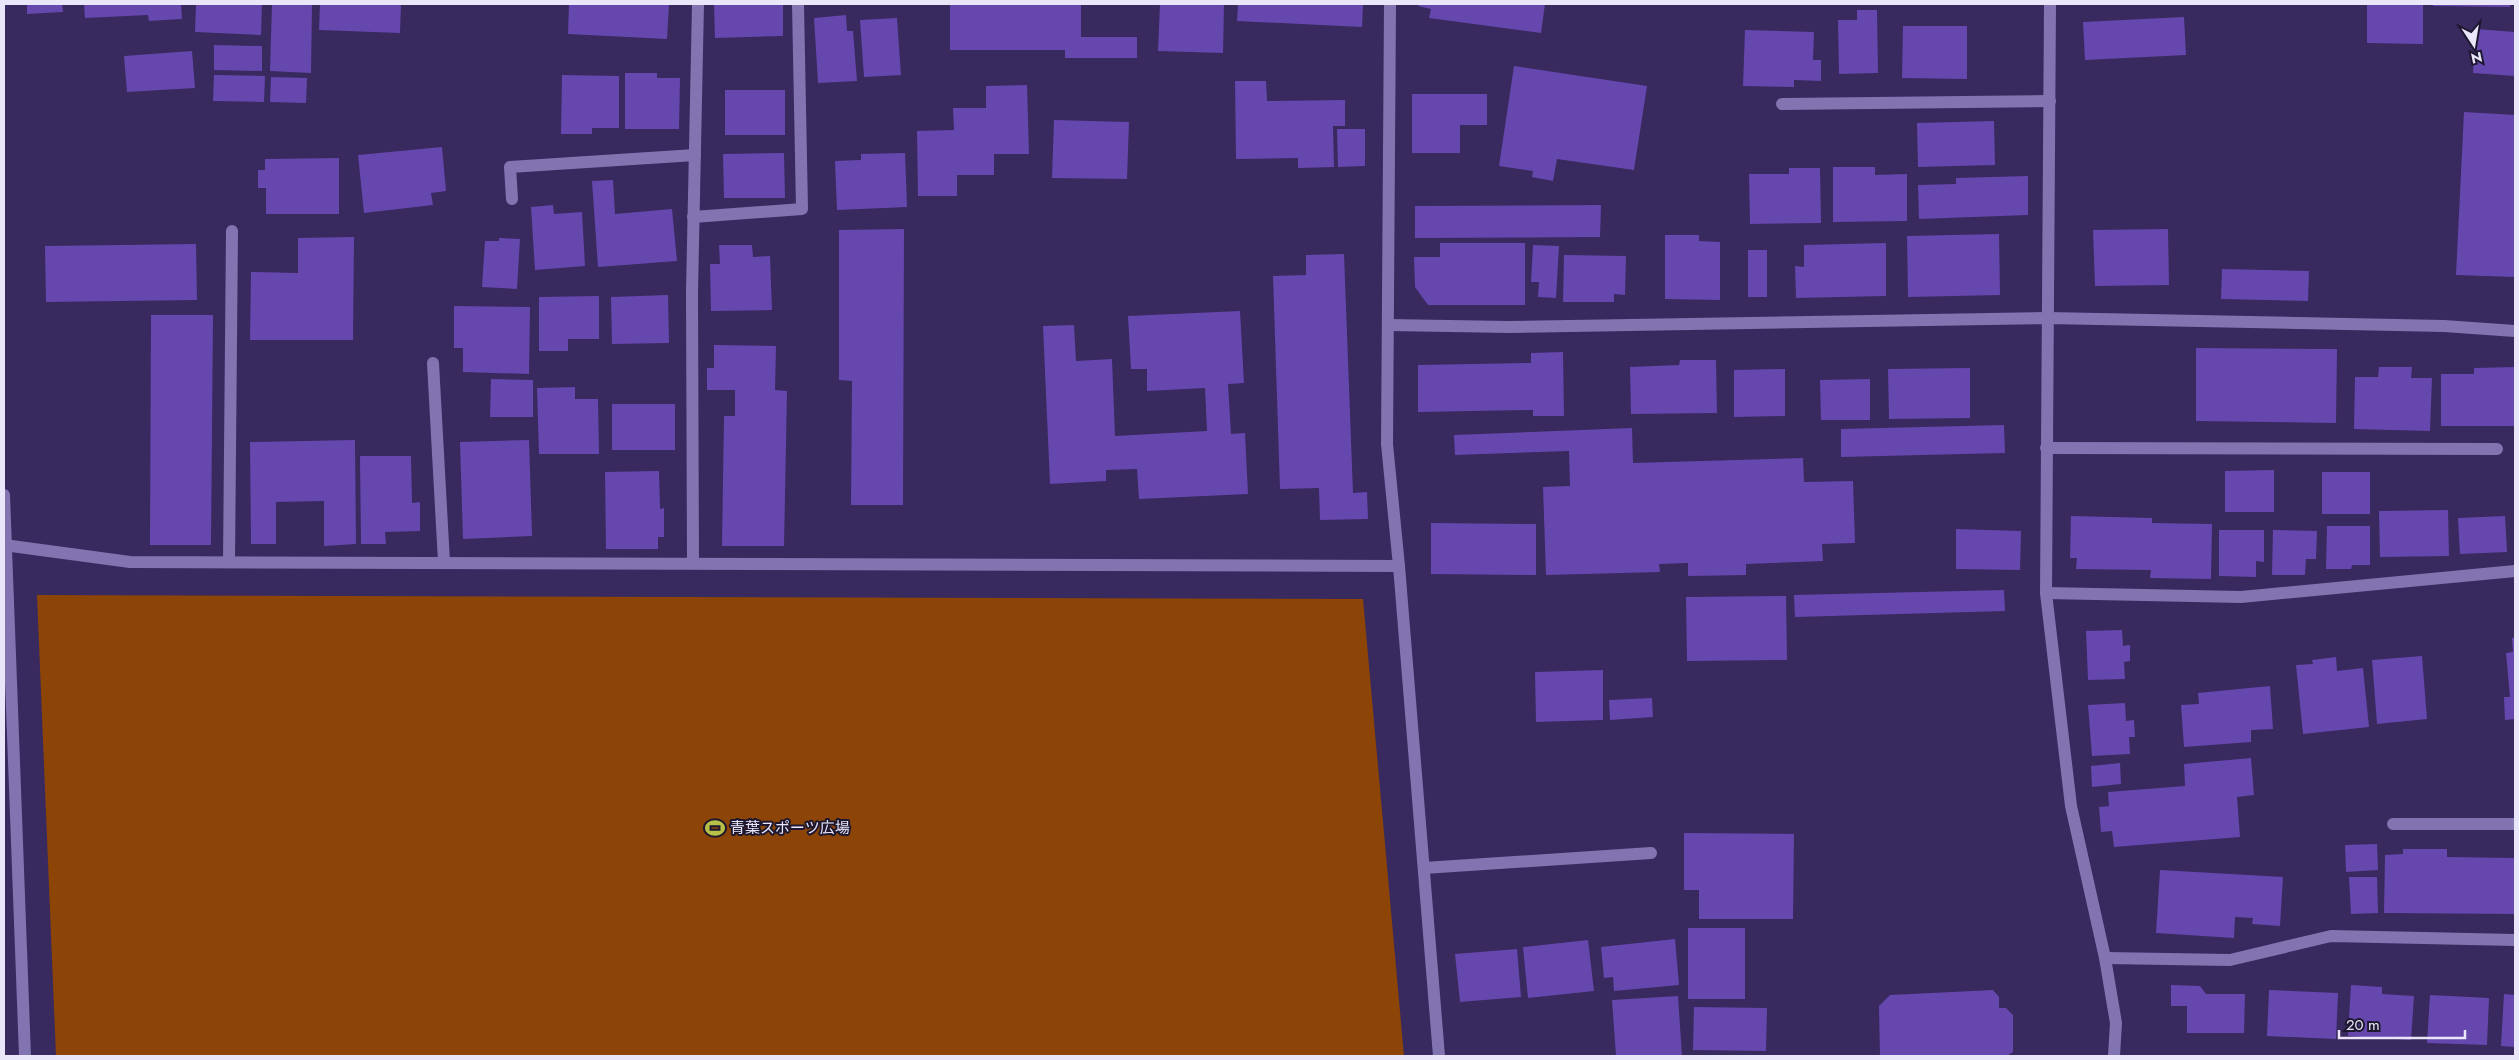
<svg xmlns="http://www.w3.org/2000/svg" width="2519" height="1060" viewBox="0 0 2519 1060" font-family="Jost,'Noto Sans JP',sans-serif">
  <rect width="100%" height="100%" fill="#38295e"/>
  <path fill="#8c4507" d="M37,595L1363,599L1404,1056H56Z"/>
  <g fill="#6647ae">
    <path d="M27,4H62L63,12L27,14Z"/>
    <path d="M84,4H181L182,19L149,21L148,15L85,18Z"/>
    <path d="M196,4H262L261,35L195,32Z"/>
    <path d="M272,4H312L311,73L270,71Z"/>
    <path d="M320,4H401L400,33L319,30Z"/>
    <path d="M569,4H669L667,39L568,34Z"/>
    <path d="M714,4H783V36L715,38Z"/>
    <path d="M950,4H1081V37H1137V58H1065V50H950Z"/>
    <path d="M1160,4H1224L1223,53L1158,51Z"/>
    <path d="M1238,4H1363L1362,27L1237,21Z"/>
    <path d="M1419,4H1545L1541,33L1429,18L1431,9L1418,6Z"/>
    <path d="M2367,4H2423V44L2367,43Z"/>
    <path d="M2433,4H2510V7L2433,6Z"/>
    <path d="M1857,10H1877L1878,73L1839,74L1838,20H1857Z"/>
    <path d="M846,15L847,31H853L857,81L818,83L814,18Z"/>
    <path d="M2184,17L2186,55L2085,60L2083,22Z"/>
    <path d="M897,18L901,75L864,77L860,20Z"/>
    <path d="M1903,26H1967V79L1902,78Z"/>
    <path d="M2476,29L2515,32V76L2473,73Z"/>
    <path d="M1745,30L1814,32L1813,60H1821V81L1794,80V87L1743,86Z"/>
    <path d="M214,45L262,46V71L214,70Z"/>
    <path d="M192,51L195,88L127,92L124,56Z"/>
    <path d="M1514,66L1647,86L1634,170L1557,159L1553,181L1532,177L1533,171L1499,166Z"/>
    <path d="M625,73H657V78H680L679,129H625Z"/>
    <path d="M214,75L265,76L264,102L213,101Z"/>
    <path d="M562,75L619,76V128H592V134H561Z"/>
    <path d="M271,77L307,78L306,103L270,102Z"/>
    <path d="M1235,81H1266L1267,101L1345,100V126H1333L1334,167L1298,168V158L1236,159Z"/>
    <path d="M1027,85L1029,154H994V175H957V196H918L917,131L954,130L953,108H986V86Z"/>
    <rect x="725" y="90" width="60" height="45"/>
    <path d="M1412,94H1487V125H1460V153H1412Z"/>
    <path d="M2464,112L2515,115V277L2456,275Z"/>
    <path d="M1054,120L1129,122L1127,179L1052,178Z"/>
    <path d="M1994,121L1995,165L1918,167L1917,123Z"/>
    <path d="M1337,129H1365V166L1338,167Z"/>
    <path d="M442,147L446,191L431,193L433,205L364,213L358,155Z"/>
    <path d="M784,153L785,198H724L723,154Z"/>
    <path d="M905,153L907,207L837,210L835,161L861,160V154Z"/>
    <path d="M339,158V214H266V188H258V170H265V159Z"/>
    <path d="M1833,167H1875V175L1907,174V221L1833,222Z"/>
    <path d="M1789,168H1820L1821,223L1750,224L1749,174H1789Z"/>
    <path d="M2028,176V215L1919,219L1918,185L1956,184V178Z"/>
    <path d="M613,180L615,214L672,209L677,261L598,267L592,181Z"/>
    <path d="M553,205L554,214L582,212L585,266L535,270L531,207Z"/>
    <path d="M1601,205L1600,237L1415,238V206Z"/>
    <path d="M904,229L903,505H851L852,381L839,380V230Z"/>
    <path d="M2168,229L2169,285L2095,286L2093,230Z"/>
    <path d="M1999,234L2000,295L1908,297L1907,236Z"/>
    <path d="M1665,235H1699V241L1720,242V300L1665,299Z"/>
    <path d="M354,237L353,340H250L251,272L298,273V238Z"/>
    <path d="M499,238L520,239L517,289L482,287L485,241H499Z"/>
    <path d="M1440,243H1525V305H1428L1415,287L1414,257H1440Z"/>
    <path d="M1886,243V296L1796,298L1795,266L1804,267V245Z"/>
    <path d="M196,244L197,300L46,302L45,246Z"/>
    <path d="M719,245H752L753,257L770,256L772,310L711,311L710,264H720Z"/>
    <path d="M1533,245L1559,246L1556,298L1538,297L1539,282H1531Z"/>
    <rect x="1748" y="250" width="19" height="47"/>
    <path d="M1344,254L1353,493L1367,492L1368,519L1320,520L1319,488L1280,489L1273,276L1306,275V255Z"/>
    <path d="M1564,255L1626,256L1625,295L1614,294V302H1563Z"/>
    <path d="M2222,269L2309,271L2308,301L2221,299Z"/>
    <path d="M668,295L669,343L612,344L611,297Z"/>
    <path d="M599,296V339H568V351H539V297Z"/>
    <path d="M454,306L530,307L529,374L463,372V348H454Z"/>
    <path d="M1240,311L1244,383L1228,384L1231,434L1245,433L1248,494L1139,499L1137,469L1106,470V481L1050,484L1043,326L1074,325L1076,361L1112,359L1115,436L1207,431L1205,388L1147,391V369H1131L1128,316Z"/>
    <path d="M151,315H213L211,545H150Z"/>
    <path d="M714,345L776,346L775,390L787,391L784,546H722L724,416H735V390H707V368H714Z"/>
    <path d="M2196,348L2337,349L2336,423L2196,421Z"/>
    <path d="M1563,352L1564,416H1533V410L1418,412V365L1531,363V353Z"/>
    <path d="M1680,360H1716L1717,413L1631,414L1630,367L1679,365Z"/>
    <path d="M2379,367H2412L2411,378H2432L2430,431L2354,429L2355,377H2378Z"/>
    <path d="M2515,367V426H2441V374H2474V368Z"/>
    <path d="M1970,368V418L1889,419L1888,369Z"/>
    <path d="M1785,369V416L1734,417V370Z"/>
    <path d="M491,379L533,380V417H490Z"/>
    <path d="M1870,379V420H1821L1820,380Z"/>
    <path d="M575,387V399H598L599,454H539L537,388Z"/>
    <rect x="612" y="404" width="63" height="46"/>
    <path d="M2004,425L2005,453L1841,457V429Z"/>
    <path d="M1632,428L1633,463L1803,458L1804,482L1853,481L1855,543L1822,544L1823,561L1746,564V575L1688,576V563L1659,564L1660,572L1546,575L1543,487L1570,486L1569,451L1455,455L1454,435Z"/>
    <path d="M355,440L356,544L324,546V501L276,502V544H251L250,442Z"/>
    <path d="M529,440L532,536L463,539L460,442Z"/>
    <path d="M360,456H411L412,503L420,502V531L385,532L386,544H361Z"/>
    <path d="M2274,470V512H2225V471Z"/>
    <path d="M659,471L660,509L664,508V537H658V549H606L605,472Z"/>
    <rect x="2322" y="472" width="48" height="42"/>
    <path d="M2448,510L2449,556L2380,557L2379,511Z"/>
    <path d="M2071,516L2152,518V523L2212,524L2211,579L2150,578L2151,570L2076,569L2077,558H2070Z"/>
    <path d="M2505,516L2507,552L2460,554L2458,518Z"/>
    <path d="M1431,523L1536,524V575L1431,574Z"/>
    <path d="M2327,526H2370V565H2352L2351,569H2326Z"/>
    <path d="M1956,529L2021,531L2020,570L1956,569Z"/>
    <path d="M2219,530H2264V562L2256,561V577L2219,576Z"/>
    <path d="M2273,530L2317,531L2316,559H2306L2305,575H2272Z"/>
    <path d="M2004,590L2005,611L1795,617L1794,595Z"/>
    <path d="M1786,596L1787,660L1687,661L1686,597Z"/>
    <path d="M2122,630L2123,646L2130,645V661L2124,662L2125,679L2088,680L2086,631Z"/>
    <path d="M2515,637V719L2505,720L2504,697H2510L2506,653L2513,652L2512,638Z"/>
    <path d="M2422,656L2427,719L2377,724L2372,660Z"/>
    <path d="M2336,657L2337,671L2363,668L2369,727L2303,734L2296,665L2313,664L2312,660Z"/>
    <path d="M1603,670V720L1536,722L1535,672Z"/>
    <path d="M2270,686L2273,729L2251,730V742L2184,747L2181,705L2199,704L2198,693Z"/>
    <path d="M1652,698L1653,717L1610,720L1609,700Z"/>
    <path d="M2125,703L2126,721L2134,720L2135,737H2129L2130,754L2092,756L2088,705Z"/>
    <path d="M2251,758L2254,795L2237,797L2240,837L2114,847L2112,831L2101,832L2099,807L2109,806L2108,792L2185,786L2184,764Z"/>
    <path d="M2120,763L2121,784L2092,787L2091,766Z"/>
    <path d="M1684,833L1794,834L1793,919H1699V890H1684Z"/>
    <path d="M2377,844L2378,870L2346,872L2345,845Z"/>
    <path d="M2403,849H2447V857L2515,858V914L2384,913L2385,855L2403,854Z"/>
    <path d="M2160,870L2283,877L2280,926L2252,924L2253,918L2235,917L2234,938L2156,933Z"/>
    <path d="M2349,877H2377L2378,913L2351,914Z"/>
    <rect x="1688" y="928" width="57" height="71"/>
    <path d="M1675,939L1679,985L1614,991L1613,977L1604,978L1601,947Z"/>
    <path d="M1588,940L1594,991L1528,998L1523,947Z"/>
    <path d="M1517,949L1521,997L1460,1002L1455,954Z"/>
    <path d="M2171,985L2200,986L2206,994H2245L2244,1033H2187V1006H2171Z"/>
    <path d="M2351,985L2382,987V994L2414,996L2411,1040L2348,1036Z"/>
    <path d="M1993,990L1999,997V1008H2006L2013,1015V1052L2007,1056H1880L1879,1006L1890,995Z"/>
    <path d="M2269,990L2338,993L2336,1039L2267,1036Z"/>
    <path d="M2504,994L2515,995V1047L2501,1046Z"/>
    <path d="M2430,995L2489,998L2487,1045L2427,1043Z"/>
    <path d="M1678,996L1682,1056H1616L1612,1000Z"/>
    <path d="M1694,1007L1767,1008L1766,1051L1693,1050Z"/>
  </g>
  <g fill="none" stroke-linecap="round" stroke-linejoin="round">
    <g stroke="#8174b0" stroke-width="12">
      <path d="M1782,104L2050,101"/>
      <path d="M512,199L510,167L695,155"/>
      <path d="M693,217L802,209L798,4"/>
      <path d="M433,363L444,562"/>
      <path d="M2046,448L2497,449"/>
      <path d="M229,562L232,231"/>
      <path d="M2046,593L2241,597L2515,571"/>
      <path d="M2393,824H2515"/>
    </g>
    <g stroke="#8174b0" stroke-width="12">
      <path d="M1390,4L1387,444L1399,566L1439,1056"/>
      <path d="M2050,4L2046,593L2071,806L2105,958L2116,1023L2114,1056"/>
      <path d="M1388,325L1509,327L2048,318L2444,326L2515,331"/>
      <path d="M4,495L25,1056"/>
      <path d="M4,545L130,562L1399,566"/>
      <path d="M693,563L692,292L698,4"/>
      <path d="M1424,868L1651,853"/>
      <path d="M2105,958L2230,960L2331,936L2515,940"/>
    </g>
  </g>
  <defs>
    <symbol id="stadium-bare" viewBox="-9 -9 18 18"><path d="M0-5a6.5 5 0 1 0 0 10a6.5 5 0 1 0 0-10ZM-3.5-1.8h7v3.6h-7Z" fill="#b8c147" stroke="#1d182f" stroke-width="2.5" paint-order="stroke"/></symbol>
  </defs>
  <g fill-rule="evenodd">
    <use href="#stadium-bare" x="701" y="814" width="28" height="28"/>
  </g>
  <g text-anchor="middle" stroke-width="4" stroke-linejoin="round" paint-order="stroke">
    <g font-size="15" fill="#e9e6fa" stroke="#1d182f" text-anchor="start">
      <text x="730" y="833">青葉スポーツ広場</text>
    </g>
  </g>
  <rect width="2519" height="1060" fill="none" stroke="#e9e6fa" stroke-width="10"/>
  <g transform="translate(2474 45) rotate(168)" stroke="#1d182f" stroke-width="4" paint-order="stroke">
  <path d="M0-4L9 19L0 12L-9 19Z" fill="#e9e6fa"/>
  <text y="-8" font-size="14" font-weight="bold" text-anchor="middle" fill="#e9e6fa">N</text>
  </g>
  <path d="M2339 1030v8h126v-8" fill="none" stroke="#e9e6fa" stroke-width="2.5"/>
  <text x="2346" y="1030" font-size="15" fill="#e9e6fa" stroke="#1d182f" stroke-width="4" paint-order="stroke">20 m</text>
</svg>
